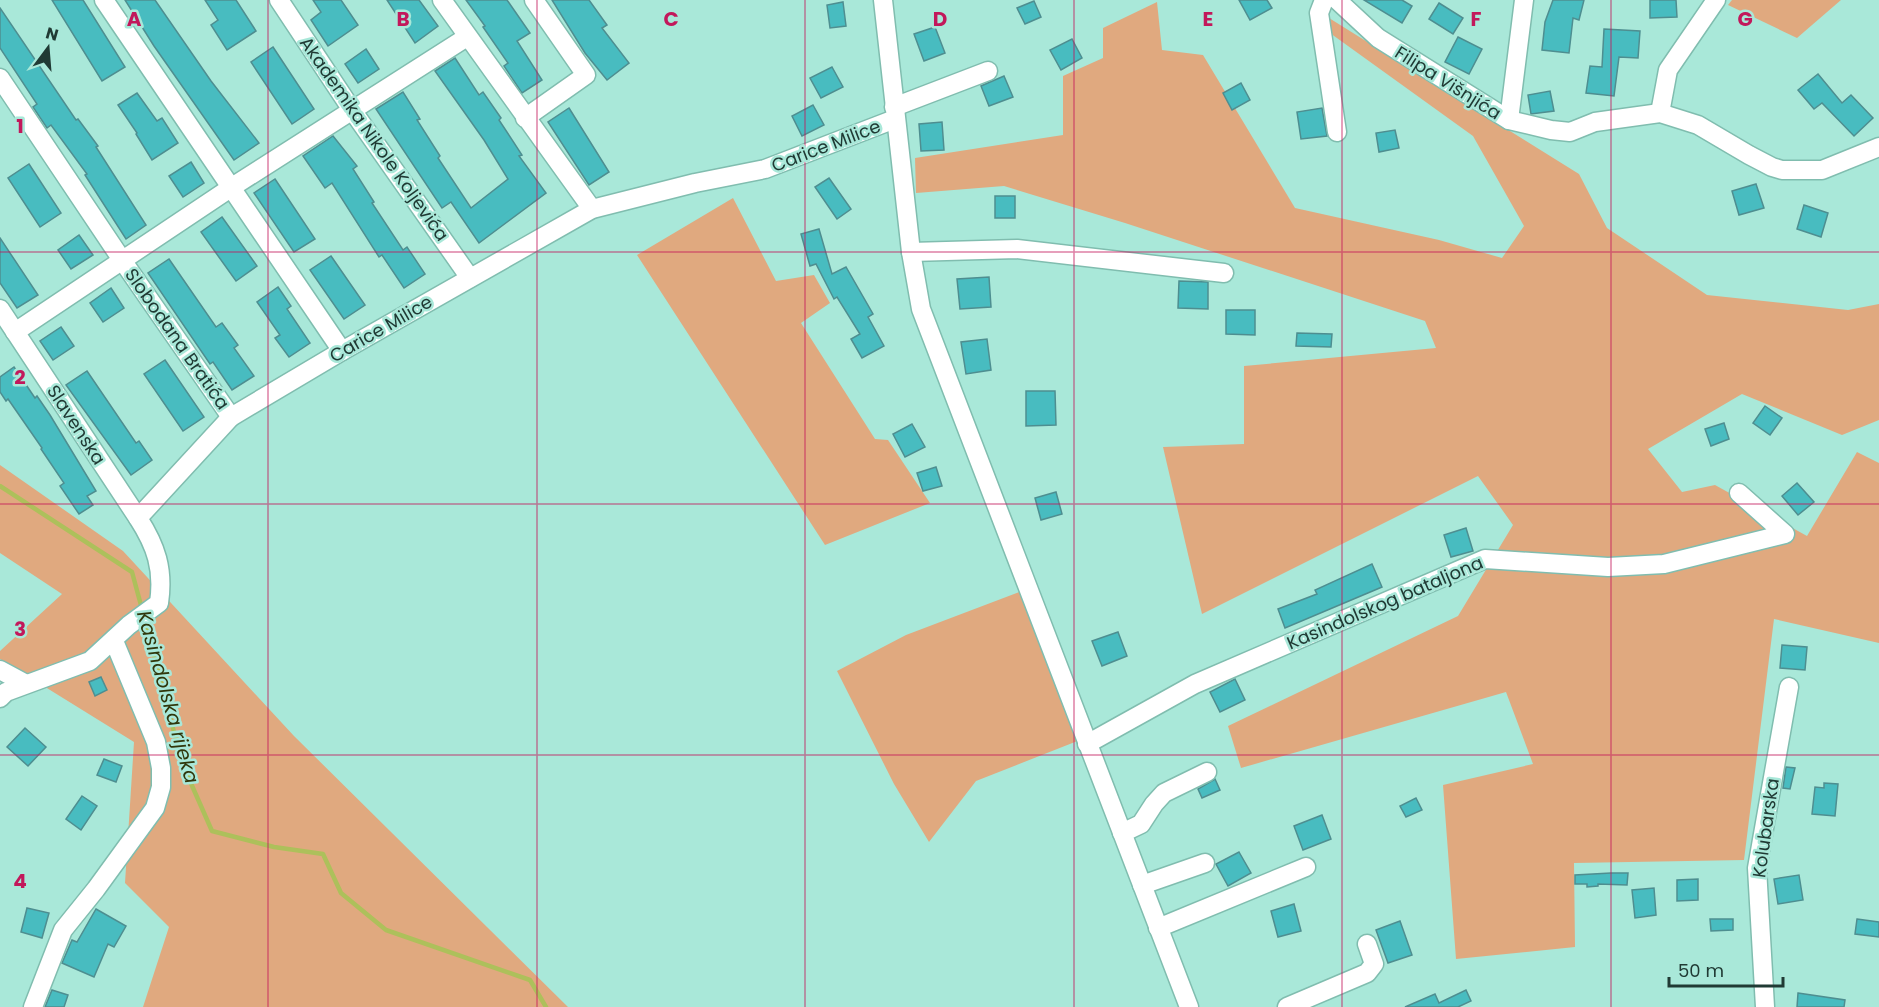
<svg xmlns="http://www.w3.org/2000/svg" width="1879" height="1007" viewBox="0 0 1879 1007" font-family="Poppins,sans-serif">
  <rect width="100%" height="100%" fill="#a9e8d9"/>
  <g fill="#e0a97f">
    <path d="M1732,0H1841L1797,38L1728,5Z"/>
    <path d="M1157,2L1162,50L1203,55L1295,208L1439,240L1502,258L1524,226L1473,136L1323,28L1329,18L1579,174L1607,228L1707,295L1848,310L1879,304V420L1842,435L1742,394L1648,449L1682,492L1715,485L1807,536L1857,452L1879,463V643L1774,619L1744,860L1574,863L1575,947L1456,959L1443,785L1533,764L1506,692L1241,768L1228,726L1458,616L1513,525L1478,476L1202,614L1163,447L1244,444V366L1436,348L1425,321L1125,223L1004,186L916,193L915,158L1063,135V76L1103,58V28Z"/>
    <path d="M733,198L776,281L814,275L830,303L801,323L875,439L888,440L930,503L825,545L637,255Z"/>
    <path d="M0,465L123,551L294,736L568,1007H143L169,927L125,883L134,742L0,659V651L62,594L0,553Z"/>
    <path d="M1022,591L1080,740L976,781L929,842L894,784L837,671L906,635Z"/>
  </g>
  <g fill="none" stroke-linecap="round" stroke-linejoin="round">
    <g stroke="#adc05b" stroke-width="4.5">
      <path d="M0,486L132,572L142,609"/>
      <path d="M145,620L182,763L212,831L274,847L323,854L341,893L386,930L530,980L546,1007"/>
    </g>
  </g>
  <g fill="#48bcc0" stroke="#4e8e90" stroke-width="1.5">
    <path d="M52,0H83L125,67L102,81Z"/>
    <path d="M125,0H155L211,81L259,143L234,160L154,46Z"/>
    <path d="M205,0H236L256,31L227,50L211,25L218,20Z"/>
    <path d="M313,0H341L358,25L328,46L311,20L321,12Z"/>
    <path d="M387,0H419L438,26L415,43Z"/>
    <path d="M466,0H507L530,33L517,41L542,80L522,93L504,66L508,63L483,27L485,26Z"/>
    <path d="M552,0H589L607,25L602,28L629,63L607,80L585,53Z"/>
    <path d="M1239,0H1267L1272,8L1250,20Z"/>
    <path d="M1364,0H1402L1412,6L1402,23Z"/>
    <path d="M1553,0H1584L1579,20L1573,18L1569,53L1542,50L1545,22Z"/>
    <path d="M1650,0H1676L1677,17L1650,18Z"/>
    <path d="M1034,1L1041,17L1025,24L1017,8Z"/>
    <path d="M843,2L846,26L830,28L827,5Z"/>
    <path d="M1439,3L1463,18L1453,34L1429,19Z"/>
    <path d="M0,8L76,120L78,119L98,146L96,147L146,225L126,239L85,175L87,174L51,125L47,128L33,107L37,104L0,48Z"/>
    <path d="M935,27L945,53L924,61L914,34Z"/>
    <path d="M1604,29L1640,31L1638,58L1619,57L1614,96L1586,93L1590,66L1602,67Z"/>
    <path d="M1458,37L1482,49L1469,74L1445,62Z"/>
    <path d="M1072,39L1082,58L1061,70L1050,50Z"/>
    <path d="M273,47L314,109L292,124L251,62Z"/>
    <path d="M366,49L379,69L358,83L345,64Z"/>
    <path d="M455,58L479,95L483,92L501,118L499,120L522,155L519,156L546,193L479,243L451,202L442,208L376,109L403,92L420,119L417,120L440,156L438,158L471,208L508,179L484,140L435,71Z"/>
    <path d="M832,67L843,87L821,98L810,78Z"/>
    <path d="M1818,74L1842,103L1851,95L1873,118L1854,136L1822,103L1814,109L1798,90Z"/>
    <path d="M1004,76L1013,97L989,106L981,86Z"/>
    <path d="M1241,83L1250,100L1232,110L1223,93Z"/>
    <path d="M1550,91L1554,111L1531,114L1528,95Z"/>
    <path d="M137,93L157,121L162,118L178,143L152,160L136,134L137,133L118,105Z"/>
    <path d="M813,105L824,125L802,136L792,116Z"/>
    <path d="M569,108L609,172L589,185L548,122Z"/>
    <path d="M1322,108L1327,136L1301,139L1297,112Z"/>
    <path d="M942,122L944,150L921,151L919,124Z"/>
    <path d="M1395,130L1399,148L1379,152L1376,133Z"/>
    <path d="M333,136L357,166L353,169L374,202L372,203L403,250L407,247L425,274L404,288L382,255L379,257L332,183L325,188L303,156Z"/>
    <path d="M191,162L204,183L183,197L169,176Z"/>
    <path d="M29,164L61,213L40,227L8,178Z"/>
    <path d="M829,178L851,209L837,219L815,187Z"/>
    <path d="M275,179L315,239L294,252L254,193Z"/>
    <path d="M1756,184L1764,208L1739,215L1732,191Z"/>
    <rect x="995" y="196" width="20" height="22"/>
    <path d="M1804,205L1828,213L1821,237L1797,229Z"/>
    <path d="M222,217L257,266L236,281L201,232Z"/>
    <path d="M819,229L832,274L846,267L873,314L868,317L884,346L862,358L851,339L860,334L837,297L834,299L816,264L810,266L801,234Z"/>
    <path d="M79,235L93,255L71,269L58,250Z"/>
    <path d="M0,238L38,295L17,308L0,283Z"/>
    <path d="M331,256L365,305L344,319L310,270Z"/>
    <path d="M169,259L216,327L222,323L238,345L234,348L254,376L232,390L213,362L210,364L148,273Z"/>
    <path d="M989,277L991,307L960,309L957,279Z"/>
    <path d="M1179,281L1208,282V309L1178,308Z"/>
    <path d="M278,287L291,306L287,309L310,343L289,357L275,338L280,335L257,302Z"/>
    <path d="M111,288L124,308L103,322L90,303Z"/>
    <path d="M1226,310H1255V335L1226,334Z"/>
    <path d="M61,327L74,346L53,360L40,341Z"/>
    <path d="M1297,333L1332,334L1331,347L1296,346Z"/>
    <path d="M987,339L991,370L966,374L961,342Z"/>
    <path d="M165,360L204,417L183,431L144,374Z"/>
    <path d="M14,367L35,398L37,396L50,415L96,491L87,496L93,505L79,514L60,486L64,483L41,449L42,448L8,399L6,401L0,392V377Z"/>
    <path d="M87,371L136,443L139,441L152,460L131,475L66,385Z"/>
    <path d="M1026,391H1055L1056,425L1026,426Z"/>
    <path d="M1765,406L1782,418L1770,435L1753,423Z"/>
    <path d="M1724,423L1729,439L1711,446L1705,429Z"/>
    <path d="M912,424L925,447L905,457L893,434Z"/>
    <path d="M936,467L942,486L923,491L917,473Z"/>
    <path d="M1797,483L1814,502L1798,515L1782,496Z"/>
    <path d="M1056,492L1062,514L1041,520L1035,498Z"/>
    <path d="M1466,528L1473,551L1451,557L1444,535Z"/>
    <path d="M1372,564L1382,587L1285,628L1278,609L1317,594L1315,590Z"/>
    <path d="M1118,632L1127,656L1102,666L1092,641Z"/>
    <path d="M1782,645L1807,647L1805,670L1780,668Z"/>
    <path d="M101,677L107,690L95,696L89,682Z"/>
    <path d="M1235,679L1245,700L1220,712L1210,692Z"/>
    <path d="M25,728L46,747L28,766L7,747Z"/>
    <path d="M104,759L122,766L116,782L97,775Z"/>
    <path d="M1786,767L1795,768L1790,789L1783,788Z"/>
    <path d="M1215,779L1220,790L1202,798L1198,789Z"/>
    <path d="M1824,783L1838,784L1835,816L1812,814L1815,787L1824,788Z"/>
    <path d="M82,796L97,806L81,830L66,819Z"/>
    <path d="M1416,798L1422,810L1406,817L1400,806Z"/>
    <path d="M1322,815L1331,839L1303,850L1294,826Z"/>
    <path d="M1239,852L1251,873L1228,886L1216,864Z"/>
    <path d="M1611,873H1628L1627,885L1598,884V886L1587,887V884H1575V875Z"/>
    <path d="M1799,875L1803,900L1778,904L1774,879Z"/>
    <path d="M1698,879V900L1677,901V880Z"/>
    <path d="M1654,888L1656,915L1635,918L1632,890Z"/>
    <path d="M1294,904L1301,931L1278,937L1271,911Z"/>
    <path d="M27,908L49,913L42,938L21,932Z"/>
    <path d="M96,909L126,926L114,947L108,944L94,977L62,963L72,940L77,942Z"/>
    <path d="M1710,919H1733V930L1711,931Z"/>
    <path d="M1857,919L1879,922V937L1855,934Z"/>
    <path d="M1400,921L1412,955L1388,963L1376,930Z"/>
    <path d="M52,990L68,995L64,1007H45Z"/>
    <path d="M1466,990L1471,1001L1458,1007H1405L1435,994L1439,1003Z"/>
    <path d="M1798,993L1845,1000L1844,1007H1797Z"/>
  </g>
  <g fill="none" stroke-linecap="round" stroke-linejoin="round">
    <defs>
      <g id="minor">
        <path d="M104,0L342,351"/>
        <path d="M279,0L352,110L470,278"/>
        <path d="M442,0L592,209"/>
        <path d="M883,0L911,252L921,309L1189,1007"/>
        <path d="M1324,0L1319,13L1337,132"/>
        <path d="M1337,0L1378,38L1509,120L1551,130L1570,132L1595,122L1660,113L1698,125L1749,155L1772,167L1782,170H1822L1879,147"/>
        <path d="M0,78L122,260L231,417"/>
        <path d="M894,107L988,71"/>
        <path d="M1660,113L1668,70L1716,0"/>
        <path d="M525,118L586,75L534,0"/>
        <path d="M1509,120L1524,0"/>
        <path d="M911,252L1017,249L1224,273"/>
        <path d="M0,309L138,518"/>
        <path d="M15,332L232,187L467,37"/>
        <path d="M0,670L26,684"/>
        <path d="M0,698L6,692L90,661L129,625L159,603C164,569 156,546 138,518L231,417L342,351L592,209L695,183L765,169L895,119"/>
        <path d="M1087,744L1195,684L1485,559L1608,567L1664,564L1785,534L1739,493"/>
        <path d="M1122,833L1141,824L1154,804L1164,793L1207,772"/>
        <path d="M1142,885L1205,863"/>
        <path d="M1158,928L1306,867"/>
        <path d="M33,1007L63,930L96,889L155,808L161,787V768L156,742L114,641"/>
        <path d="M1287,1007L1367,973L1374,964L1367,944"/>
        <path d="M1765,1007L1757,868L1789,687"/>
      </g>
    </defs>
    <use href="#minor" stroke="#80bdaf" stroke-width="21"/>
    <use href="#minor" stroke="#fff" stroke-width="18"/>
  </g>
  <path fill="none" stroke="#c2185b" stroke-width="1.5" stroke-opacity="0.55" d="M268,0V1007M537,0V1007M805,0V1007M1074,0V1007M1342,0V1007M1611,0V1007M0,252H1879M0,504H1879M0,755H1879"/>
  <g text-anchor="middle" stroke-width="5" stroke-linejoin="round" paint-order="stroke">
    <g font-size="18" fill="#203a34" stroke="#a9e8d9">
      <text transform="translate(1448 83) rotate(32)" y="6">Filipa Višnjića</text>
      <text transform="translate(374 139) rotate(55)" y="6">Akademika Nikole Koljevića</text>
      <text transform="translate(826 146) rotate(-21)" y="6">Carice Milice</text>
      <text transform="translate(381 329) rotate(-30)" y="6">Carice Milice</text>
      <text transform="translate(177 339) rotate(55)" y="6">Slobodana Bratića</text>
      <text transform="translate(76 425) rotate(57)" y="6">Slavenska</text>
      <text transform="translate(1385 603) rotate(-23)" y="6">Kasindolskog bataljona</text>
      <text transform="translate(1766 828) rotate(-82)" y="6">Kolubarska</text>
    </g>
    <g font-size="20" font-style="italic" fill="#30370c" stroke="#a9e8d9">
      <text transform="translate(168 697) rotate(74)" y="7">Kasindolska rijeka</text>
    </g>
  </g>
  <g font-size="20" text-anchor="middle" font-weight="bold" fill="#c2185b" stroke="#a9e8d9" stroke-width="5" stroke-linejoin="round" paint-order="stroke">
    <text x="134" y="26">A</text>
    <text x="403" y="26">B</text>
    <text x="671" y="26">C</text>
    <text x="940" y="26">D</text>
    <text x="1208" y="26">E</text>
    <text x="1476" y="26">F</text>
    <text x="1745" y="26">G</text>
    <text x="20" y="133">1</text>
    <text x="20" y="384">2</text>
    <text x="20" y="636">3</text>
    <text x="20" y="888">4</text>
  </g>
  <g transform="translate(48 48) rotate(16)" stroke="#a9e8d9" stroke-width="4.5" paint-order="stroke">
  <path d="M0-4.5L10 22L0 15L-10 22Z" fill="#203a34"/>
  <text y="-9" font-size="16" font-weight="bold" text-anchor="middle" fill="#203a34">N</text>
  </g>
  <path d="M1669 977v9h114v-9" fill="none" stroke="#203a34" stroke-width="3"/>
  <text x="1678" y="977" font-size="18" fill="#203a34" stroke="#a9e8d9" stroke-width="4.5" paint-order="stroke">50 m</text>
</svg>
